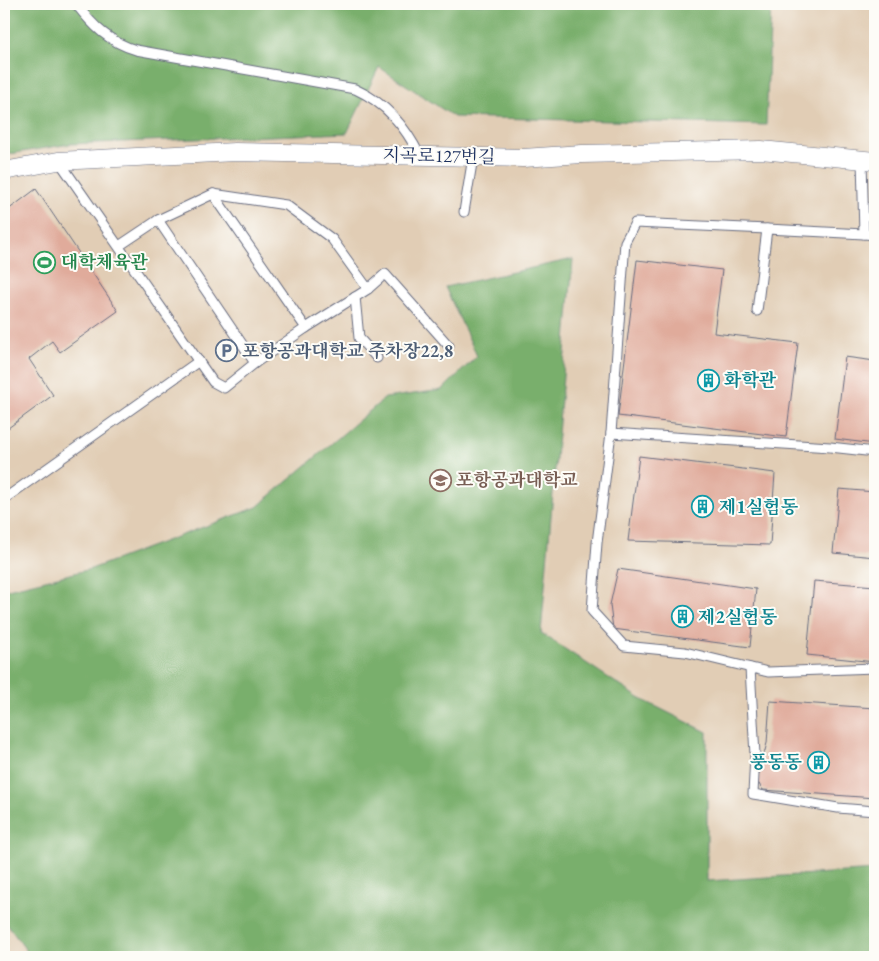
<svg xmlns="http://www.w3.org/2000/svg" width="879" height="961" viewBox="0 0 879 961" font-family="'EB Garamond','Noto Serif KR',serif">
  <rect width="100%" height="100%" fill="#fdfcf7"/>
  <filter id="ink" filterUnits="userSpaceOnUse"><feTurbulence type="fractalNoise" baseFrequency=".02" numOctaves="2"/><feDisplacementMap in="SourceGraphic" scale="10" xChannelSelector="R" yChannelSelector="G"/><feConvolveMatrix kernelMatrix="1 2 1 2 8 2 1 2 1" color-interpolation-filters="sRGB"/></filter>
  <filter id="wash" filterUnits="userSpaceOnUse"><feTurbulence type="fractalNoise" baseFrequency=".0096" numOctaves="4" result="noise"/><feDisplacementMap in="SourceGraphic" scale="20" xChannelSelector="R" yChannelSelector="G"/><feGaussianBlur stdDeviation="1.12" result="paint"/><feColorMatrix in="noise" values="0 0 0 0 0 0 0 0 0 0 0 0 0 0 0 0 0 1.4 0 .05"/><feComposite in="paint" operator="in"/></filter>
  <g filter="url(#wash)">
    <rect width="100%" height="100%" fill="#f3dbbd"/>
    <rect fill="#e1cdb5" x="4" y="4" width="871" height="953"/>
    <g fill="#79af6c" stroke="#4a6f65">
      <path d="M4,4H771L766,125L454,117L379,67L347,133L70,144L4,155Z"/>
      <path d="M573,259L541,633L639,698L707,732V881L875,870V957H31L4,920V590L91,569L257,507L385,398L442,390L477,356L445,287Z"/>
    </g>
    <g id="blocks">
      <g fill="#e0ab9b">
        <path d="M36,189L118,311L60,352L52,341L29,359L53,395L4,431V213Z"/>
        <path d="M637,260L722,270L714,333L798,343L786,437L618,416Z"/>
        <path d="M845,357L875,361V444L835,439Z"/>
        <path d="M639,456L775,473L770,545L628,541Z"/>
        <path d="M839,489L875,492V557L833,553Z"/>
        <path d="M618,569L756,589L750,647L613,629L610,605Z"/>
        <path d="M814,581L875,586V662L807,655Z"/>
        <path d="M770,701L875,708V798L763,790L757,781L767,743Z"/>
      </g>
    </g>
  </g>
  <g filter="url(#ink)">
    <use href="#blocks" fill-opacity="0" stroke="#676b7f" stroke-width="1"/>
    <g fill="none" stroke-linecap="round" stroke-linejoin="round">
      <defs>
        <g id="lane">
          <path d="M76,4C93,26 109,42 136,50L355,89C386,103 405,126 420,156"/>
          <path d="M862,160L864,234L875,235"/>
          <path d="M59,161L213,382L224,388L255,363L158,220L119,246"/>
          <path d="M213,194L286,205L332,239L368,289L306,328"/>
          <path d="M464,212L473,157"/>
          <path d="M158,220L213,194L306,328L255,363"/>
          <path d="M767,229L635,223L625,242L611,433L830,447L875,452"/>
          <path d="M368,289L385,274L449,346"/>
          <path d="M355,297L359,338L377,358"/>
          <path d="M757,311L767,229L864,234"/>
          <path d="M611,433L597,543L592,611L624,646L685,652L768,672L875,668"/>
          <path d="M4,499L199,361"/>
          <path d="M750,668L755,755L753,794L838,808L875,811"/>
        </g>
        <path id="street" d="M4,171L58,161L235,152L523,158L582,154L761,150L875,161"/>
      </defs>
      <use href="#lane" stroke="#676b7f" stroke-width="11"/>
      <use href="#street" stroke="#676b7f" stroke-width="19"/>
      <use href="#lane" stroke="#fff" stroke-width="9"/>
      <use href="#street" stroke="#fff" stroke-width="18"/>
    </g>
  </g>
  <defs>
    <symbol id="stadium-ring" viewBox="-11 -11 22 22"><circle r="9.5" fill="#fdfcf7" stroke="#2e9e5b" stroke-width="1.5"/><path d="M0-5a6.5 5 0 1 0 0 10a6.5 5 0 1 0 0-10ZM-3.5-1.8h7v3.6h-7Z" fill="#2e9e5b"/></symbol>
    <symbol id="parking-ring" viewBox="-11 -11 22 22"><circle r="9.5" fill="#fdfcf7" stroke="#5c6f8a" stroke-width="1.5"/><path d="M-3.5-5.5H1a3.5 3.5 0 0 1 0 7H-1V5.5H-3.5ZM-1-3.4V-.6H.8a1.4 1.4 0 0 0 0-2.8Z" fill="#5c6f8a"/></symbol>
    <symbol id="building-ring" viewBox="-11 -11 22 22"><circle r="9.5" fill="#fdfcf7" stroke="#0f9aa8" stroke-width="1.5"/><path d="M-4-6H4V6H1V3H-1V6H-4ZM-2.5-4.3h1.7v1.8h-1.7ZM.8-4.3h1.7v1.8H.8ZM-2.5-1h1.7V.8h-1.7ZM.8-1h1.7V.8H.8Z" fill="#0f9aa8"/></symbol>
    <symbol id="university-ring" viewBox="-11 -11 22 22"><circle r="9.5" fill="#fdfcf7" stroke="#8d6e63" stroke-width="1.5"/><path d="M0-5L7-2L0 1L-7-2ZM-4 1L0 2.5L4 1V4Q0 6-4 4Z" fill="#8d6e63"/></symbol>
  </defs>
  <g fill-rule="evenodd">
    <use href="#stadium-ring" x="32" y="250" width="25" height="25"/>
    <use href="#parking-ring" x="214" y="338" width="25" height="25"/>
    <use href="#building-ring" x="696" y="368" width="25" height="25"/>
    <use href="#university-ring" x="428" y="468" width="25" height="25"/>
    <use href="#building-ring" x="690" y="494" width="25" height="25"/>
    <use href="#building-ring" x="670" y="604" width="25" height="25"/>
    <use href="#building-ring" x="806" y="750" width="25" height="25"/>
  </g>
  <g text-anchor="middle" stroke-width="4" stroke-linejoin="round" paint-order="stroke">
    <g font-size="18" fill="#1b2f5e" stroke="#fdfcf7">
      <text transform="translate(439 156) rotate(1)" y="6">지곡로127번길</text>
    </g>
    <g font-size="18" font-weight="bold" fill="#27864d" stroke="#fdfcf7" text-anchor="start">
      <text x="61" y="268">대학체육관</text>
    </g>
    <g font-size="18" font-weight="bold" fill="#4e5e75" stroke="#fdfcf7" text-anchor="start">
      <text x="242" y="357">포항공과대학교 주차장22,8</text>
    </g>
    <g font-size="18" font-weight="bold" fill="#0d838f" stroke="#fdfcf7" text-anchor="start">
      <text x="724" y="386">화학관</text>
      <text x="719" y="513">제1실험동</text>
      <text x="698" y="623">제2실험동</text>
      <text x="802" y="768" text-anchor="end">풍동동</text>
    </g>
    <g font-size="18" font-weight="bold" fill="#785e54" stroke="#fdfcf7" text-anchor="start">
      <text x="456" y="486">포항공과대학교</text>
    </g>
  </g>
  <rect width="879" height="961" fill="none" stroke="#fdfcf7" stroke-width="20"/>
</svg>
